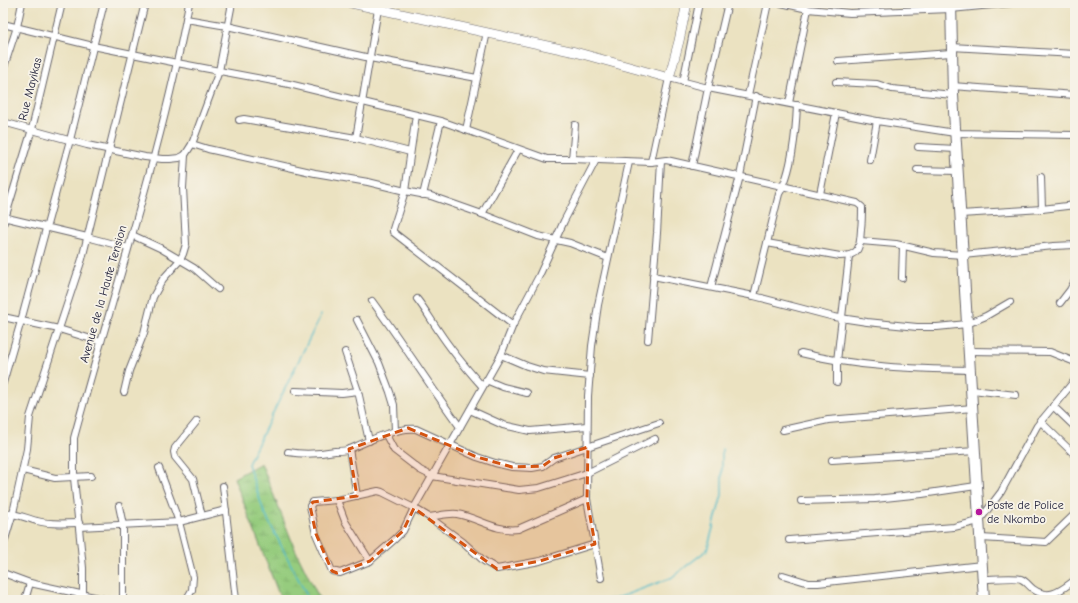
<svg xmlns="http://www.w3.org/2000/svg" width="1078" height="603" viewBox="0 0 1078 603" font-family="'Comic Neue',sans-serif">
  <defs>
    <pattern id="wetland-marsh" width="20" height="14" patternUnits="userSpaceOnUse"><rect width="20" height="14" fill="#96cc7e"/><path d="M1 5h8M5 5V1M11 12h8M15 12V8" fill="none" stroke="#81af6e"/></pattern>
  </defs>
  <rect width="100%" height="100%" fill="#f7f3e8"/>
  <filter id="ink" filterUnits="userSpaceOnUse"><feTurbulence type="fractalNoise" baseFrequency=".025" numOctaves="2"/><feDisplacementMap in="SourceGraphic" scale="8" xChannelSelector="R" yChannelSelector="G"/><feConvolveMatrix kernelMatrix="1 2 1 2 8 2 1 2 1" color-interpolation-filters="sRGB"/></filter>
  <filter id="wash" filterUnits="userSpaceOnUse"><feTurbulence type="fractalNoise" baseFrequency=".012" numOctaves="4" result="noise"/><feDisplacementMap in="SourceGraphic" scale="16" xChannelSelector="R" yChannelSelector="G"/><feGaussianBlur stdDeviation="0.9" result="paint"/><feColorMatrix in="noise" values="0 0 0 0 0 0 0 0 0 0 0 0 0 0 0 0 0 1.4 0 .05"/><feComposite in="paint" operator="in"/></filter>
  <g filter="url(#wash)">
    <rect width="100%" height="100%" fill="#ebe2c1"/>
    <path fill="url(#wetland-marsh)" stroke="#5c775c" d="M261,463L295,549L320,600H281L234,478Z"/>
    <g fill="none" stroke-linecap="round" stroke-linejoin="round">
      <g stroke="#4ebbc9" stroke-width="1.5">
        <path d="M308,600L307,596L264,512L248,464L321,315"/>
        <path d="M603,600L615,599L671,578L707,550L722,495V449"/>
      </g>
    </g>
  </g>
  <g filter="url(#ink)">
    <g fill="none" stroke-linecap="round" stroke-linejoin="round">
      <defs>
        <g id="minor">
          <path d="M781,3L808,9L850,13L951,9L1012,3"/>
          <path d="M186,19L227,26L370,58L477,78"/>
          <path d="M3,24L93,46L177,63L289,84L441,121L547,159H572L651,162L666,160L671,161L857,203L862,207C862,214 862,222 861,229C860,247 860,256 840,256L767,243"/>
          <path d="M951,47L1075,54"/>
          <path d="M838,61L951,53"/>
          <path d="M3,70L17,27L22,3"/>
          <path d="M683,82L699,3"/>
          <path d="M836,82L877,84L892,89L953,95"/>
          <path d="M952,86L1075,95"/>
          <path d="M748,95L768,3"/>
          <path d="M789,103L808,9"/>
          <path d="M416,115L405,191L393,229V232L513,325"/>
          <path d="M239,120L244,119L356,138L410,152"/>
          <path d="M3,122L87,145L145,157L162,159H170L179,158L185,155L192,144L219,71L232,3"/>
          <path d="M466,130L487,32"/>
          <path d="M356,138L378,9"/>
          <path d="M192,144L208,149L315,173L368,182L405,191L431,196L482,214L538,236L570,243L608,258"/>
          <path d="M918,147L956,149"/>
          <path d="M572,159L575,125"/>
          <path d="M870,160L877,121"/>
          <path d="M651,162L669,78L708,88L877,121L955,133L1075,135"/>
          <path d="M692,166L708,88L728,3"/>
          <path d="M917,170L957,171"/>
          <path d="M1041,177L1042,209"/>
          <path d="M820,194L836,113"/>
          <path d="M423,195L441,121"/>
          <path d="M482,214L518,150"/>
          <path d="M960,214L1042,209L1075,205"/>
          <path d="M3,217L87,237L128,248"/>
          <path d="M3,225L32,129L62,3"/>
          <path d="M132,235L160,248L194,268L218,289"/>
          <path d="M861,241L896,244L934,253L963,255L1054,246L1075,245"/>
          <path d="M653,276L754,296L834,317L867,322L917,327H937L967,324L986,316L1010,302"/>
          <path d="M902,278L903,246"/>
          <path d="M711,287L740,176L756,96"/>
          <path d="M754,296L779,194C792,173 796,130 797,105"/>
          <path d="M417,299C425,309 431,320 438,330C451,350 466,368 482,386"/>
          <path d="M372,301C402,342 430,386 460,427"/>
          <path d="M1060,303L1070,290L1075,281"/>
          <path d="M3,317L59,329L101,342"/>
          <path d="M357,320L379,363L390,392L394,405L395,432"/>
          <path d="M648,340L657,233L661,161"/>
          <path d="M969,351L1050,352L1075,362"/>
          <path d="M345,352L358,391L369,441"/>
          <path d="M801,353C857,367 913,369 970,370"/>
          <path d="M501,355L527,366L543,371L590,376"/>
          <path d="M486,380L503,387L527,393"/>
          <path d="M837,382V361L849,256"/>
          <path d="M3,383L21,321L70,140L104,3"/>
          <path d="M972,390L1016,395"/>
          <path d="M295,391L342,393L358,391"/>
          <path d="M124,392L129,371L144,333L153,297L163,279L180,260L183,254L186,244L183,188L185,155"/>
          <path d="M1053,406L1075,427"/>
          <path d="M470,410L503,425L530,431L587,426"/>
          <path d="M197,421L175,448L174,452L175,457L193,479L202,516"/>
          <path d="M1040,421L1075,455"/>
          <path d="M783,430L828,420L973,408"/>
          <path d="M386,435L394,450L420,470L432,476L519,490L539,488L587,473L655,439"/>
          <path d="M349,449L357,496"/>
          <path d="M288,452C304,455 319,454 335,451C340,451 346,451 350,449C368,441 397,427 416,429L477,457L495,463L512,467L532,468L543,466L554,458L659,423"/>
          <path d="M832,460L976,451"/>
          <path d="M159,468L179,522L193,577L192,590L186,600"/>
          <path d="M23,470L55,478L91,476"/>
          <path d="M223,486L236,600"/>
          <path d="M337,500L345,521L370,561"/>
          <path d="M801,501L875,499L922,494L976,486"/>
          <path d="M119,506L123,525V600"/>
          <path d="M3,513C16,513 25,518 37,521C51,525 65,523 79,523"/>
          <path d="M429,517C438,516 448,513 457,514C479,518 495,532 518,529L587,499"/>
          <path d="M79,527L179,522L226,510"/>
          <path d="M981,538L1046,542L1075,514"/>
          <path d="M789,540L954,527L979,521L1001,492L1037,426L1075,380"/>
          <path d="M595,544L540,561L497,569L484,561L463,542L429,517L414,508L382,492L378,491L337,500L313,502L310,506L316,534L332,571L340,573L370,561L395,539L403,531L414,508L501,355L513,325L539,276L564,221L596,160"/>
          <path d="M3,546L13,513L27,449L30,417L82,259L145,3"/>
          <path d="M3,573L30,583L108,600"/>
          <path d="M783,575L809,583H818L982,565"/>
          <path d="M601,578L587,499L588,396L592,346L598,305L629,162"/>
          <path d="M983,579C990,579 1017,577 1021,579C1026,581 1029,586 1033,589C1050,601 1061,590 1075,580"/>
          <path d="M83,595V568L74,478V438C113,293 162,151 189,3"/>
          <path d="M25,600L30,583"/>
        </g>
        <path id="primary" d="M351,3L575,52L669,78L679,41L687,3"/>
        <path id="trunk" d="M951,3L953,95L984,600"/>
      </defs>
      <use href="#minor" stroke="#68656a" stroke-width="8"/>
      <use href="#primary" stroke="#68656a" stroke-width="10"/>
      <use href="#trunk" stroke="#68656a" stroke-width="12"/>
      <use href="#minor" stroke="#fff" stroke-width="6"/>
      <use href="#primary" stroke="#fff" stroke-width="9"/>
      <use href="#trunk" stroke="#fff" stroke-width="10"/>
    </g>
  </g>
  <path fill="#d45411" fill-opacity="0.2" stroke="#d45411" stroke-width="3" stroke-dasharray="8 5" stroke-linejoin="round" d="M408,428L477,457L512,467L543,466L554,458L588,447L587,499L595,544L540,561L497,569L414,508L403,531L370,561L337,573L332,571L316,534L310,506L313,502L357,496L349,449Z"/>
  <circle fill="#b5179e" stroke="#f7f3e8" stroke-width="1.5" cx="979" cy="512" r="4"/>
  <g text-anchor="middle" stroke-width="3.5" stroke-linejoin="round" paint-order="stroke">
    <g font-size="12" fill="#22223b" stroke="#f7f3e8">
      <text transform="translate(30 89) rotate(-76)" y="4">Rue Mayikas</text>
      <text transform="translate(103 294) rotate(-74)" y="4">Avenue de la Haute Tension</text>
    </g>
    <g font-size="12" fill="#22223b" stroke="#f7f3e8" text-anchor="start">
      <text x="987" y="509">Poste de Police<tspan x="987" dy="14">de Nkombo</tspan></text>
    </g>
  </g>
  <rect width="1078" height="603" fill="none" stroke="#f7f3e8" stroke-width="16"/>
</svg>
